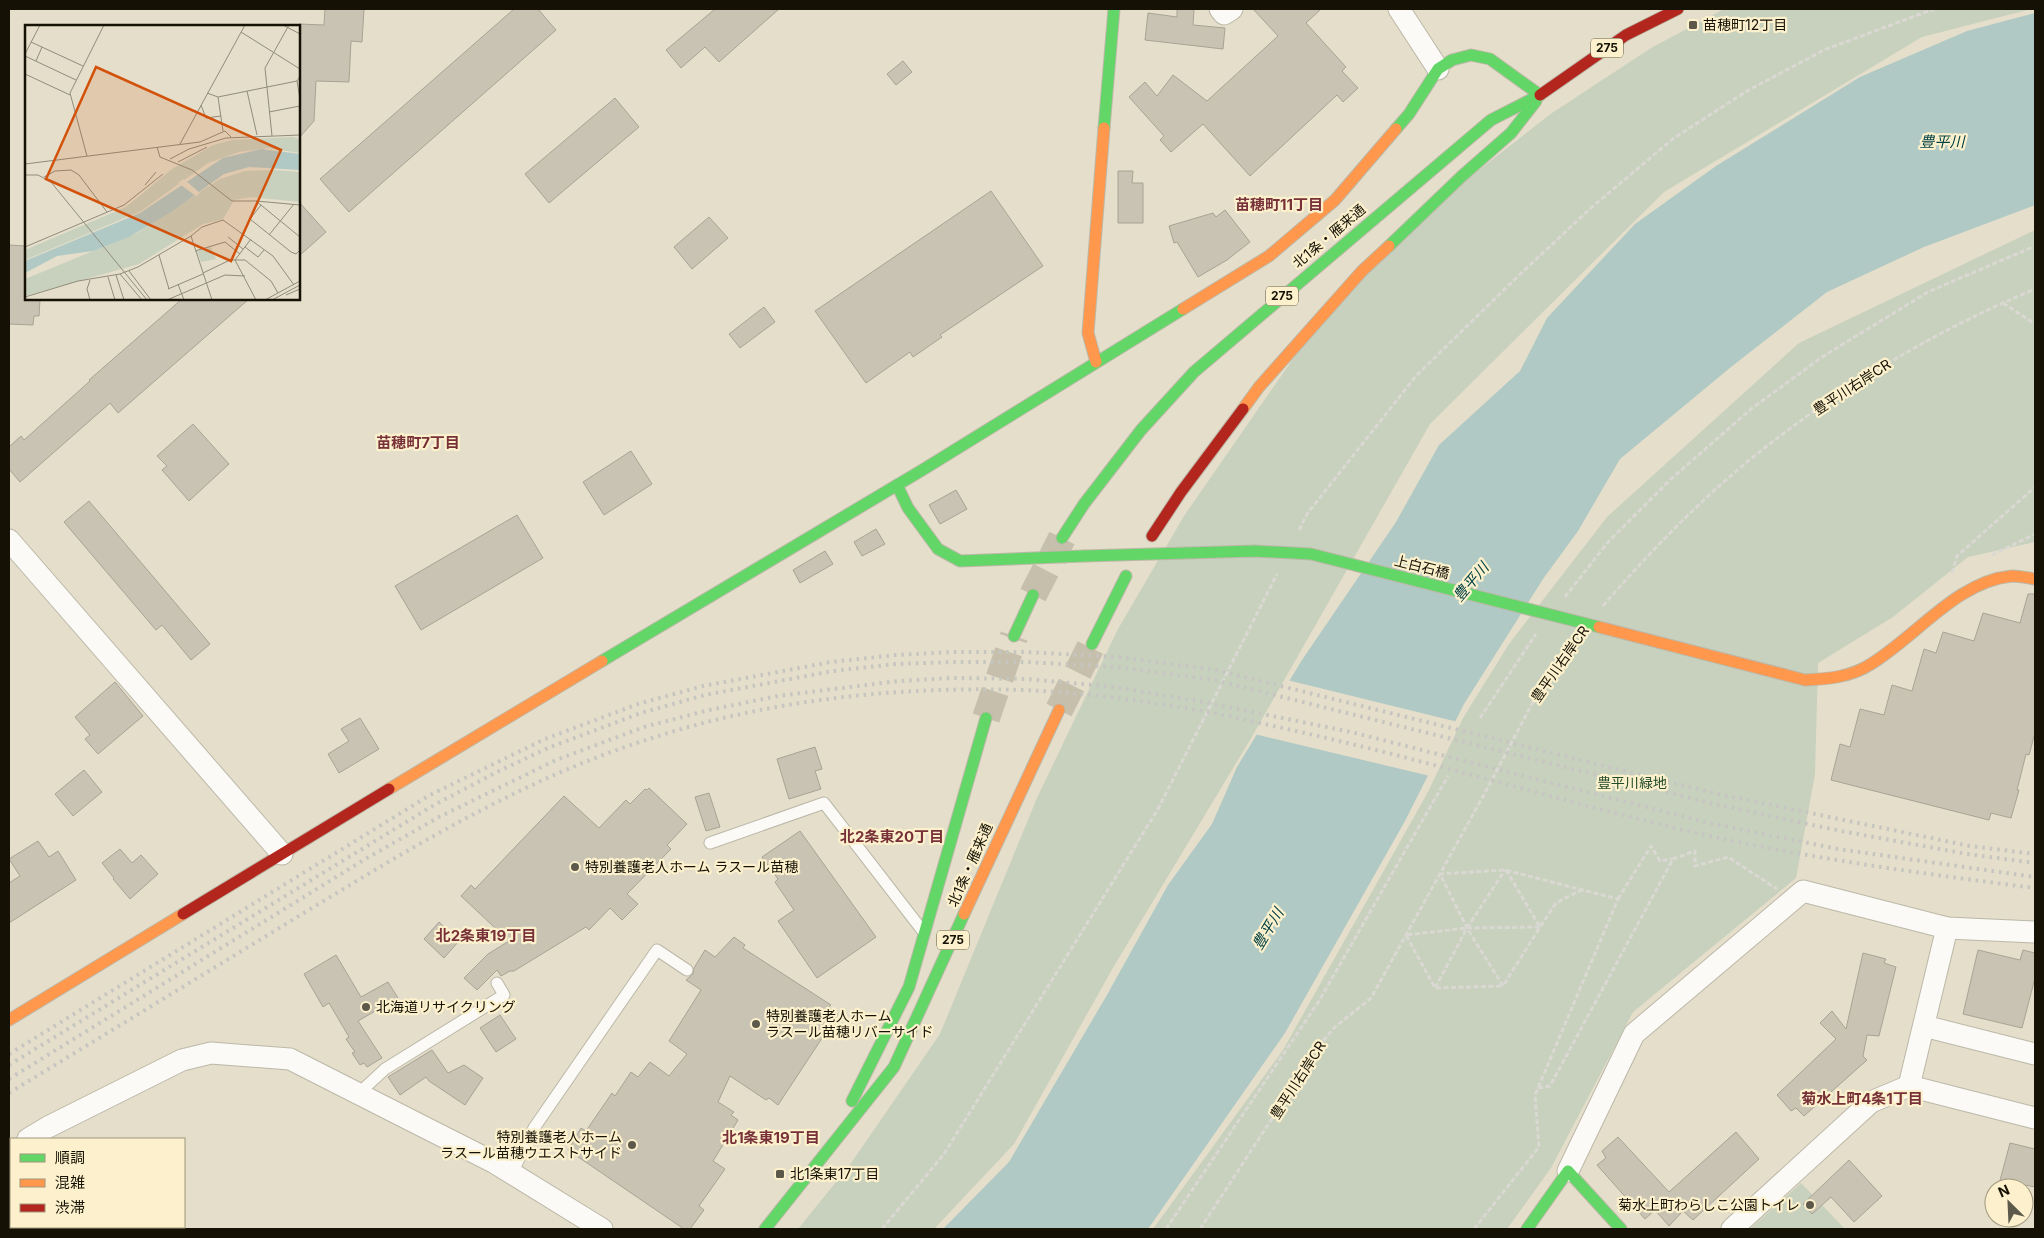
<svg xmlns="http://www.w3.org/2000/svg" width="2044" height="1238" viewBox="0 0 2044 1238" font-family="Inter,'Noto Sans JP',sans-serif">
  <rect width="100%" height="100%" fill="#e4deca"/>
  <g fill="#c8d1be">
    <path d="M1724,9H2031L1922,37L1664,192L1430,424L1250,740L1114,966L1014,1144L934,1229H798L849,1166L940,1034L1037,798L1118,629L1184,516L1306,340L1397,234L1552,113L1651,48Z"/>
    <path d="M2035,230V542L1968,557L1893,617L1818,663L1815,774L1796,878L1633,1012L1551,1168L1507,1229H1153L1283,1050L1428,792L1463,718L1509,644L1607,517L1799,343Z"/>
    <path d="M1801,1183L1845,1229H1750Z"/>
  </g>
  <path fill="#b0c9c5" d="M2035,13V205L1924,247L1827,292L1731,367L1620,459L1578,531L1543,579L1464,704L1405,821L1285,1033L1148,1229H943L1009,1162L1107,995L1168,885L1212,824L1237,767L1302,660L1396,522L1439,445L1520,371L1547,318L1635,224L1716,166L1860,77L1967,31Z"/>
  <path fill="#e4deca" d="M1287,680L1458,722L1430,776L1254,734Z"/>
  <g fill="#c8c3b3" stroke="#a8a394">
    <path d="M325,9H364L362,42L351,41L349,82L316,81L314,121L299,138V24L324,25Z"/>
    <path d="M514,9H538L556,30L349,212L320,179Z"/>
    <path d="M715,9H779L719,62L705,47L681,68L666,50Z"/>
    <path d="M1177,9H1194L1193,25L1225,28L1223,49L1145,40L1148,13L1177,17Z"/>
    <path d="M1253,9H1321L1306,23L1346,67L1342,71L1358,88L1343,102L1337,95L1250,176L1203,124L1171,152L1160,140L1164,136L1129,97L1145,82L1157,96L1173,75L1207,101L1278,36Z"/>
    <path d="M903,61L912,72L896,85L887,74Z"/>
    <path d="M615,98L639,127L549,203L525,174Z"/>
    <path d="M1118,171H1133L1132,183H1143V223H1118Z"/>
    <path d="M991,191L1043,266L940,335L942,337L913,357L910,352L866,383L815,311Z"/>
    <path d="M299,202L326,232L299,256Z"/>
    <path d="M1225,210L1250,242L1227,260L1198,277L1177,242L1174,243L1169,226L1213,213L1216,217Z"/>
    <path d="M709,217L728,238L692,269L674,247Z"/>
    <path d="M9,245L26,246V299H40L39,316H34L33,325L9,324Z"/>
    <path d="M182,299H249L118,413L110,403L20,482L9,469V447L21,436L24,440L90,381L89,380Z"/>
    <path d="M764,307L775,322L740,348L729,334Z"/>
    <path d="M193,424L229,464L189,501L162,470L167,466L157,456Z"/>
    <path d="M631,451L652,484L604,515L583,482Z"/>
    <path d="M956,490L967,509L940,524L929,505Z"/>
    <path d="M89,501L210,644L191,660L162,625L156,630L64,522Z"/>
    <path d="M517,515L543,558L421,630L395,586Z"/>
    <path d="M876,529L885,544L862,556L854,542Z"/>
    <path d="M825,551L833,564L800,583L793,570Z"/>
    <path d="M2028,594H2035V733L2029,755L2026,754L2017,790H2019L2011,818L1991,813L1989,820L1831,780L1840,744L1850,747L1860,709L1884,715L1892,685L1912,691L1924,649L1936,653L1943,632L1974,641L1983,613L2020,623Z"/>
    <path d="M115,682L143,716L98,754L85,739L90,735L75,717Z"/>
    <path d="M360,718L379,749L339,773L328,754L349,741L341,729Z"/>
    <path d="M815,747L822,769L815,771L821,789L789,799L777,759Z"/>
    <path d="M84,770L102,792L73,816L55,794Z"/>
    <path d="M649,788L687,824L667,845L671,849L627,894L638,904L622,920L610,908L589,930L586,927L514,971H510L501,976L497,970L477,990L464,978L488,954L509,941L461,896L471,885L475,889L564,796L599,828L626,800L630,804L645,789L647,790Z"/>
    <path d="M709,793L720,827L706,831L695,797Z"/>
    <path d="M800,831L876,937L817,978L778,921L794,910L775,882L778,879L762,857Z"/>
    <path d="M38,841L49,857L58,851L76,880L9,923V883L20,876L9,859Z"/>
    <path d="M120,849L132,863L141,855L158,874L130,899L113,879L114,878L102,863Z"/>
    <path d="M439,922L459,941L444,958L424,939Z"/>
    <path d="M734,937L745,945L743,948L831,1005L829,1007L838,1014L778,1105L769,1098L766,1100L730,1076L718,1102L734,1112L731,1115L738,1120L713,1161L725,1169L699,1206L704,1210L690,1229H684L568,1150L581,1128L586,1131L612,1093L615,1096L631,1072L638,1077L650,1062L669,1076L687,1054L669,1041L701,990L686,980L693,974L694,968L705,950L715,957Z"/>
    <path d="M1978,950L2020,960L2023,950L2035,953V978L2022,1028L1963,1014Z"/>
    <path d="M1863,953L1886,959L1884,963L1896,967L1879,1036L1867,1035L1863,1056L1867,1060L1804,1116L1796,1108L1791,1111L1777,1095L1836,1039L1820,1023L1832,1011L1846,1029Z"/>
    <path d="M336,955L361,997L388,982L398,998L358,1021L382,1058L367,1067L364,1063L360,1065L352,1053L355,1052L346,1039L349,1037L329,1003L323,1007L304,974Z"/>
    <path d="M500,1015L516,1039L496,1052L480,1028Z"/>
    <path d="M432,1050L448,1073L464,1065L483,1078L465,1105L429,1081L426,1077L400,1095L388,1077Z"/>
    <path d="M1736,1132L1759,1159L1693,1220L1683,1211L1669,1226L1655,1210L1645,1219L1597,1165L1606,1158L1602,1151L1618,1137L1669,1192Z"/>
    <path d="M2010,1143L2035,1149V1187L2025,1185L2024,1188H1998Z"/>
    <path d="M1849,1160L1882,1196L1854,1222L1831,1197L1812,1214L1803,1204Z"/>
  </g>
  <g fill="none" stroke-linecap="round" stroke-linejoin="round">
    <g stroke="#c5bfac" stroke-width="28" stroke-dasharray="28 14" stroke-linecap="butt">
      <path d="M1033,595L1062,538"/>
      <path d="M1059,710L1092,644"/>
      <path d="M986,718L1014,636"/>
    </g>
    <defs>
      <g id="lane">
        <path d="M710,843L824,803L922,930"/>
        <path d="M358,1094L385,1069L504,995L497,983"/>
        <path d="M512,1173L534,1128L657,950L687,970"/>
      </g>
      <g id="street">
        <path d="M1220,9L1224,14L1232,9"/>
        <path d="M1399,9L1438,69"/>
        <path d="M9,540L282,854"/>
        <path d="M1924,1026L2035,1054"/>
        <path d="M1909,1086L1947,928"/>
        <path d="M28,1139L48,1127L182,1060L211,1053L290,1059L495,1163L602,1229"/>
        <path d="M9,1153L11,1151"/>
        <path d="M1568,1171L1634,1034L1803,891L1947,928L2035,932"/>
        <path d="M1732,1229L1871,1102L1909,1086L2035,1118"/>
      </g>
      <g id="fast">
        <path d="M1104,128L1114,9"/>
        <path d="M1396,129L1409,114L1438,69L1452,60L1471,55L1490,59L1540,95"/>
        <path d="M1389,246L1462,176L1511,133L1536,101"/>
        <path d="M897,485L908,508L938,549L960,561L1084,556"/>
        <path d="M1062,538L1084,504L1141,430L1194,372L1491,120L1540,95"/>
        <path d="M1014,636L1033,595"/>
        <path d="M1092,644L1126,576"/>
        <path d="M602,661L924,469L1183,309"/>
        <path d="M852,1101L909,987L986,718"/>
        <path d="M765,1229L894,1067L964,914"/>
        <path d="M1527,1229L1568,1171L1621,1229"/>
      </g>
      <g id="slow">
        <path d="M1183,309L1269,256L1335,200L1396,129"/>
        <path d="M1096,362L1088,333L1104,128"/>
        <path d="M1243,409L1259,387L1362,271L1389,246"/>
        <path d="M1805,680C1828,679 1851,677 1871,664C1917,636 1957,581 2012,576C2020,576 2028,578 2035,579"/>
        <path d="M389,789L602,661"/>
        <path d="M964,914L1059,710"/>
        <path d="M9,1020L183,914"/>
      </g>
      <g id="jam">
        <path d="M1540,95L1626,35L1678,9"/>
        <path d="M1152,536L1181,492L1243,409"/>
        <path d="M183,914L389,789"/>
      </g>
    </defs>
    <use href="#lane" stroke="#bcb8a8" stroke-width="13"/>
    <use href="#street" stroke="#bcb8a8" stroke-width="23"/>
    <use href="#fast" stroke="#bcb8a8" stroke-width="13"/>
    <use href="#slow" stroke="#bcb8a8" stroke-width="13"/>
    <use href="#jam" stroke="#bcb8a8" stroke-width="13"/>
    <g stroke="#dad8d2" stroke-width="3" stroke-dasharray="5 2.5" stroke-linecap="butt">
      <path d="M2003,303L2035,324"/>
      <path d="M1299,530L1307,514L1416,376L1514,280L1592,207L1674,138L1747,91L1824,50L1934,9"/>
      <path d="M1992,555L2035,534"/>
      <path d="M1952,573L1957,556L2035,487"/>
      <path d="M1565,597L1608,542L1671,479L1751,409L1822,357L1928,292L2035,246"/>
      <path d="M1603,606C1647,555 1695,505 1747,462C1834,391 1932,332 2035,289"/>
      <path d="M1480,718L1536,634"/>
      <path d="M1506,870L1540,927L1556,903L1581,890"/>
      <path d="M1618,899L1651,846L1660,861L1672,859"/>
      <path d="M1436,988L1502,986"/>
      <path d="M1538,1088L1550,1086L1673,859L1695,851V866L1728,857L1777,889"/>
      <path d="M882,1229L944,1154L1158,809L1277,574"/>
      <path d="M1166,1229L1319,1001L1448,776"/>
      <path d="M1200,1229L1322,1042L1335,1027L1371,998L1486,791L1534,700L1574,643"/>
      <path d="M1474,1229L1539,1147L1535,1095L1618,899L1505,870L1440,874L1467,928L1503,986L1540,927L1467,928L1406,935L1435,988L1467,928L1505,870"/>
    </g>
    <use href="#lane" stroke="#fbfaf7" stroke-width="11"/>
    <use href="#street" stroke="#fbfaf7" stroke-width="21"/>
    <use href="#fast" stroke="#63d668" stroke-width="11"/>
    <use href="#slow" stroke="#ff974d" stroke-width="11"/>
    <use href="#jam" stroke="#b3261e" stroke-width="11"/>
    <g stroke="#c7c5c1" stroke-width="4" stroke-dasharray="2.5 5" stroke-linecap="butt">
      <path d="M9,1054L430,795L545,739L638,704L703,686L831,662L896,655L952,652H1026L1118,657L1216,670L1718,794L1970,846L2035,854"/>
      <path d="M9,1065L434,805L499,771L548,748L641,713L705,695L833,671L896,664L953,662H1026L1117,667L1214,680L1714,804L1841,831L1967,854L2035,863"/>
      <path d="M9,1079L367,858L439,817L556,760L644,727L709,710L778,696L898,681L953,678L1026,679L1115,687L1209,703L1351,732L1709,823L1838,849L2035,877"/>
      <path d="M9,1093C104,1035 199,977 294,919C407,850 522,779 649,739C767,700 897,686 1021,690C1082,692 1143,701 1203,711C1231,716 1259,723 1287,729C1428,760 1565,803 1705,835C1814,859 1925,874 2035,888"/>
    </g>
    <defs>
      <path id="fast-bridge" d="M1084,556L1255,551L1311,554L1599,627"/>
      <path id="slow-bridge" d="M1599,627L1805,680"/>
    </defs>
    <use href="#fast-bridge" stroke="#bcb8a8" stroke-width="13" stroke-linecap="butt"/>
    <use href="#slow-bridge" stroke="#bcb8a8" stroke-width="13" stroke-linecap="butt"/>
    <use href="#fast-bridge" stroke="#63d668" stroke-width="11"/>
    <use href="#slow-bridge" stroke="#ff974d" stroke-width="11"/>
  </g>
  <g fill="#5d594a" stroke="#fcf1cc" stroke-width="2">
    <rect x="1688" y="20" width="10" height="10" rx="2.5"/>
    <circle cx="575" cy="867" r="5"/>
    <circle cx="366" cy="1007" r="5"/>
    <circle cx="756" cy="1024" r="5"/>
    <circle cx="632" cy="1145" r="5"/>
    <rect x="775" y="1169" width="10" height="10" rx="2.5"/>
    <circle cx="1810" cy="1205" r="5"/>
  </g>
  <g text-anchor="middle" stroke-width="4.5" stroke-linejoin="round" paint-order="stroke">
    <g fill="#fcf1cc" stroke="#5a5441" stroke-width="1">
      <rect x="1591" y="38.5" width="32" height="19" rx="4"/>
      <rect x="1266" y="286.5" width="32" height="19" rx="4"/>
      <rect x="937" y="930.5" width="32" height="19" rx="4"/>
    </g>
    <g font-size="12" font-weight="bold" fill="#151105">
      <text x="1607" y="52">275</text>
      <text x="1282" y="300">275</text>
      <text x="953" y="944">275</text>
    </g>
    <g font-size="14" fill="#151105" stroke="#fcf1cc" text-anchor="start">
      <text x="1703" y="30">苗穂町12丁目</text>
      <text x="585" y="872">特別養護老人ホーム ラスール苗穂</text>
      <text x="376" y="1012">北海道リサイクリング</text>
      <text x="766" y="1021">特別養護老人ホーム<tspan x="766" dy="16">ラスール苗穂リバーサイド</tspan></text>
      <text x="622" y="1142" text-anchor="end">特別養護老人ホーム<tspan x="622" dy="16">ラスール苗穂ウエストサイド</tspan></text>
      <text x="790" y="1179">北1条東17丁目</text>
      <text x="1800" y="1210" text-anchor="end">菊水上町わらしこ公園トイレ</text>
    </g>
    <g font-size="14" fill="#151105" stroke="#fcf1cc">
      <text transform="translate(1329 236) rotate(-40)" y="5">北1条・雁来通</text>
      <text transform="translate(1852 387) rotate(-33)" y="5">豊平川右岸CR</text>
      <text transform="translate(1422 567) rotate(14)" y="5">上白石橋</text>
      <text transform="translate(1560 664) rotate(-55)" y="5">豊平川右岸CR</text>
      <text transform="translate(970 865) rotate(-66)" y="5">北1条・雁来通</text>
      <text transform="translate(1298 1080) rotate(-57)" y="5">豊平川右岸CR</text>
    </g>
    <g font-size="14" fill="#234b2a" stroke="#fcf1cc">
      <text x="1632" y="788">豊平川緑地</text>
    </g>
    <g font-size="15" font-style="italic" fill="#024246" stroke="#fcf1cc">
      <text x="1942" y="147">豊平川</text>
      <text transform="translate(1471 582) rotate(-50)" y="5">豊平川</text>
      <text transform="translate(1268 929) rotate(-59)" y="5">豊平川</text>
    </g>
    <g font-size="15" font-weight="bold" fill="#783138" stroke="#fcf1cc">
      <text x="1279" y="210">苗穂町11丁目</text>
      <text x="418" y="448">苗穂町7丁目</text>
      <text x="892" y="842">北2条東20丁目</text>
      <text x="486" y="941">北2条東19丁目</text>
      <text x="1862" y="1104">菊水上町4条1丁目</text>
      <text x="771" y="1143">北1条東19丁目</text>
    </g>
  </g>
  <g transform="translate(25 25)">
    <rect width="275" height="275" fill="#e4deca"/>
    <path d="M267,112L275,114V128L243,123L214,127L183,138L116,186L0,235V225L101,182L147,144L188,120L207,115ZM248,145L275,147V177L226,172L209,175L198,194L178,199L114,239L0,271V254L112,208L195,154L220,146ZM186,222L191,234L176,237L172,226Z" fill="#c8d1be"/>
    <path d="M236,124L275,129V145L224,142L199,149L146,187L104,212L68,226L32,231L0,248V236L115,188L198,133Z" fill="#b0c9c5"/>
    <path d="M158,154L160,155L175,168L171,171L153,158Z" fill="#e4deca"/>
    <path fill="none" stroke="#918c7b" stroke-width="1" d="M258,0L275,9M216,7L275,44M6,17L58,41M0,29L15,0M0,31L51,55M11,36L17,22M0,49L45,70M272,56L275,74M222,66L232,110M182,68L193,72L272,56L275,51M193,72L198,106M176,80L181,93L196,91M244,87L275,81M247,111L240,43L264,0M155,119L220,0M132,122L135,132L167,145L207,176H231L275,212M62,131L45,68L79,0M145,134L164,124L201,113L275,110M153,137L182,122M0,139L175,117L200,106L206,112M0,150H13L26,157L122,275M19,152L30,146L46,145L54,150L82,187M120,160L131,147M231,176L275,180M236,180L225,194L266,227L271,229L275,225M244,210L269,179M166,211L177,202L198,195L248,231L269,260M203,212L218,224M0,222L99,180L138,149M220,222L233,232L239,225M170,226L200,217L215,229M134,230L144,264M210,235L231,275M210,235L226,214M104,246L126,275M178,248L205,235H220L246,256L253,268M95,249L117,275M91,250L99,275M83,252L90,275M65,255L62,264L65,275M153,259L159,275M143,264L178,249M261,270L275,264M0,272L53,256L95,249L113,242L166,211L187,275M142,275L200,250L220,251M240,275L275,256M247,275L275,260"/>
    <path fill="#d3520b" fill-opacity="0.15" stroke="#d3520b" stroke-width="2.5" d="M71,42L256,125L206,236L21,154Z"/>
    <rect width="275" height="275" fill="none" stroke="#151105" stroke-width="2.5"/>
  </g>
  <rect width="2044" height="1238" fill="none" stroke="#151105" stroke-width="20"/>
  <rect x="10" y="1138" width="175" height="90" fill="#fcf1cc" stroke="#a0977c"/>
  <rect x="20" y="1154" width="25" height="8" fill="#63d668" stroke="#a0977c"/>
  <text x="55" y="1163" font-size="15" fill="#151105">順調</text>
  <rect x="20" y="1179" width="25" height="8" fill="#ff974d" stroke="#a0977c"/>
  <text x="55" y="1188" font-size="15" fill="#151105">混雑</text>
  <rect x="20" y="1204" width="25" height="8" fill="#b3261e" stroke="#a0977c"/>
  <text x="55" y="1213" font-size="15" fill="#151105">渋滞</text>
  <g transform="translate(2009 1203) rotate(336)"><circle r="24" fill="#fcf1cc" stroke="#a0977c"/>
  <path d="M0-4L9 19L0 12L-9 19Z" fill="#5d594a"/>
  <text y="-8" font-size="14" font-weight="bold" text-anchor="middle" fill="#151105">N</text>
  </g>
</svg>
